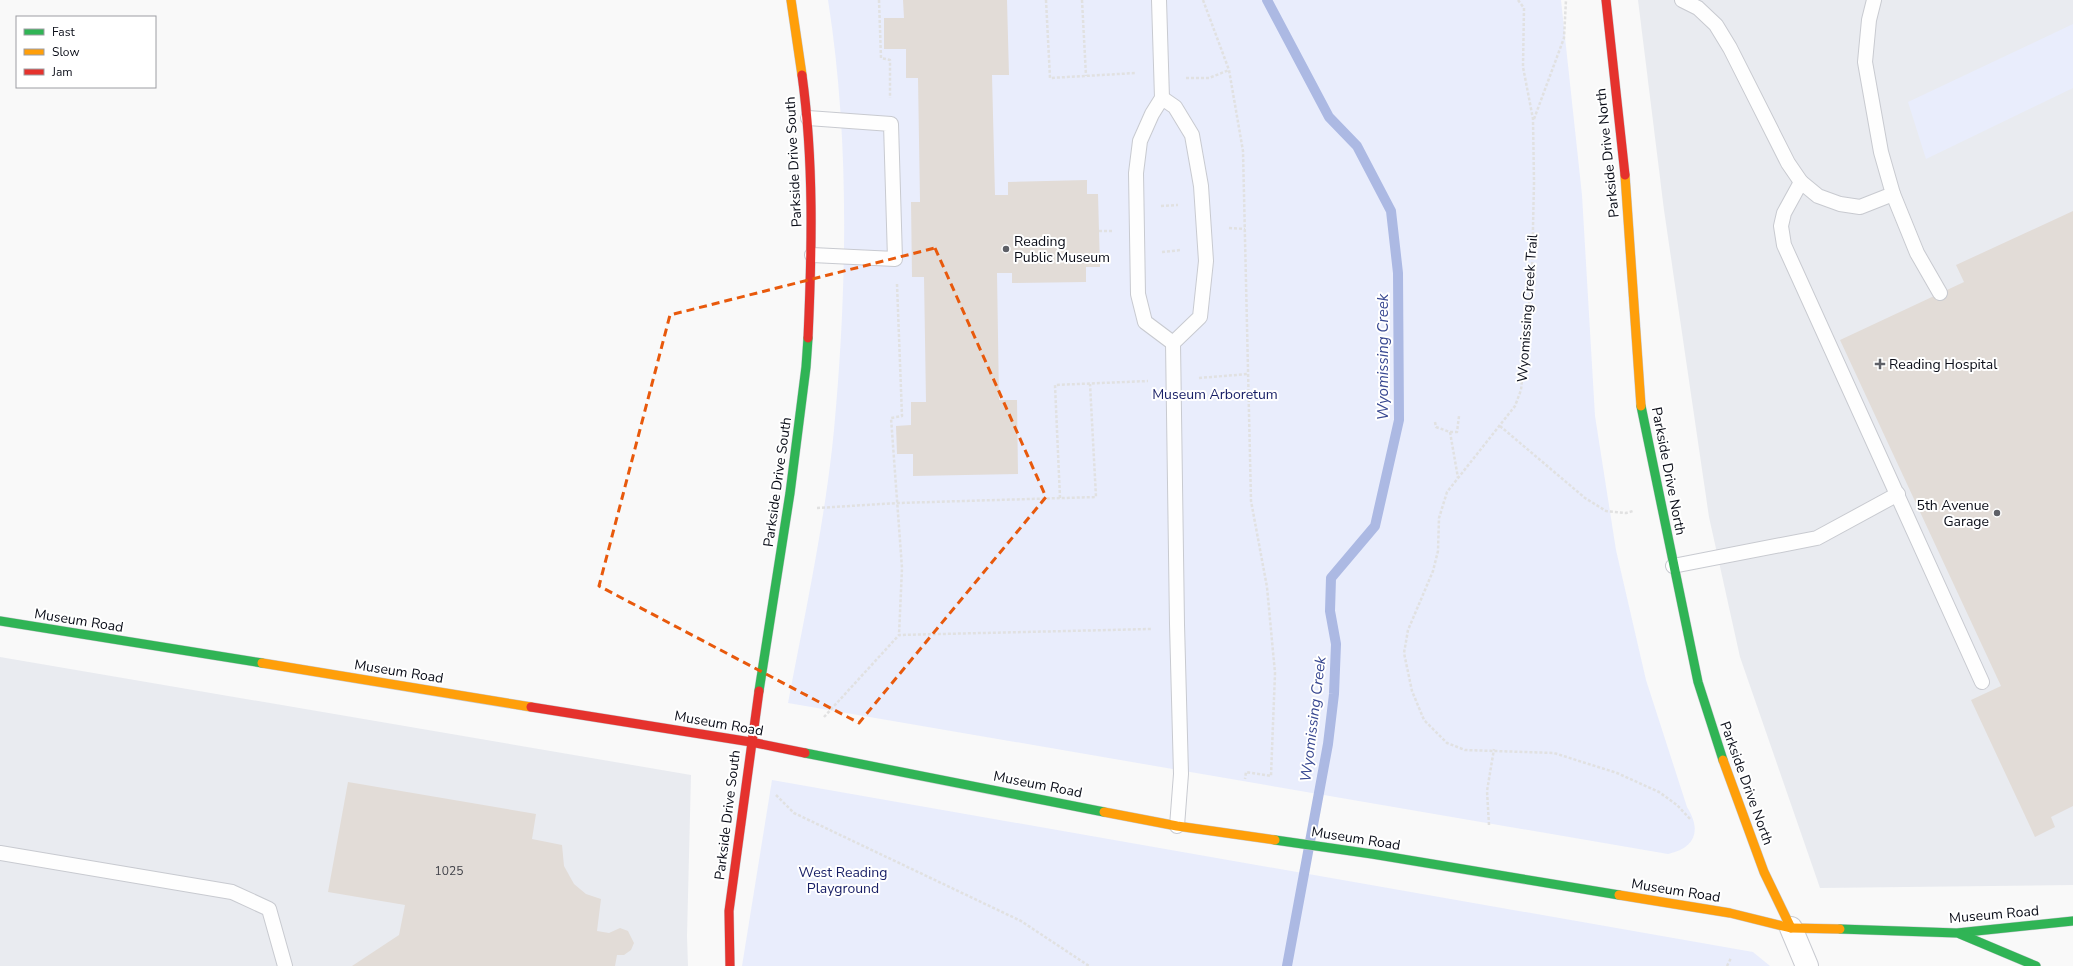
<svg xmlns="http://www.w3.org/2000/svg" width="2073" height="966" viewBox="0 0 2073 966" font-family="'Nunito Sans',sans-serif">
  <rect width="100%" height="100%" fill="#f9f9f9"/>
  <g fill="#e9ebf0">
    <path d="M1638,0H2073V885L1820,888L1740,657L1709,517L1664,210Z"/>
    <path d="M0,657L691,775L687,936L688,966H0Z"/>
  </g>
  <g fill="#e9edfc">
    <path d="M828,0H1561L1582,195L1595,416L1616,550L1646,680L1687,807C1702,831 1695,848 1668,854L788,703C805,613 825,522 834,430C847,290 850,139 828,0Z"/>
    <path d="M2073,24V88L1926,159L1908,102Z"/>
    <path d="M772,780L1753,952L1770,966H742Z"/>
  </g>
  <g fill="none" stroke-linecap="round" stroke-linejoin="round">
    <path stroke="#acb9e3" stroke-width="10" d="M1267,0L1329,117L1357,146L1391,211L1398,273L1399,420L1375,526L1331,578L1330,611L1336,644L1334,694L1328,744L1287,966"/>
  </g>
  <g fill="#e2dcd7">
    <path d="M903,0H1007L1009,75H992L995,195H1008V182L1087,180V194H1098L1100,267H1086V282L1012,283V273H997L999,400H1017L1018,474L913,476V454H897L896,426L911,425V402H926L924,277H912L911,202H920L918,78H906V49H884V18H904Z"/>
    <path d="M2073,211V806L2051,817L2055,827L2035,837L1971,700L2001,686L1840,340L1964,282L1956,265Z"/>
    <path d="M348,782L536,814L532,839L562,845L564,866L574,884L586,894L601,899L597,931L609,933L620,928L628,931L634,943L631,950L624,955H617L615,966H352L399,935L405,905L328,892Z"/>
  </g>
  <g fill="none" stroke-linecap="round" stroke-linejoin="round">
    <defs>
      <g id="lane">
        <path d="M1159,0L1162,98L1152,114L1140,141L1136,173L1138,294L1145,322L1173,343"/>
        <path d="M1682,0L1698,8L1716,25L1730,48L1788,163L1801,182L1818,196L1840,204L1860,207L1893,194L1881,152L1865,62L1869,20L1874,0"/>
        <path d="M1162,98L1175,107L1192,135L1201,186L1206,261L1200,317L1173,343L1177,624L1181,774L1177,826"/>
        <path d="M808,118L891,124L895,259L812,255"/>
        <path d="M1801,182L1784,213L1781,226L1784,245L1982,682"/>
        <path d="M1893,194L1917,253L1940,293"/>
        <path d="M1673,566L1817,538L1898,494"/>
        <path d="M0,853L232,892L269,909L285,966"/>
      </g>
      <path id="street" d="M1791,928L1807,966"/>
      <g id="fast">
        <path d="M1641,406L1698,682L1723,760"/>
        <path d="M0,621L262,663"/>
        <path d="M759,691L790,493L806,367L808,338"/>
        <path d="M805,753L1104,812"/>
        <path d="M1275,840L1372,854L1619,895"/>
        <path d="M1840,929L1957,933L2073,921"/>
        <path d="M1960,934L2036,966"/>
      </g>
      <g id="slow">
        <path d="M791,0L802,75"/>
        <path d="M1625,175L1641,406"/>
        <path d="M262,663L531,707"/>
        <path d="M1723,760L1764,872L1791,928"/>
        <path d="M1104,812L1177,826L1275,840"/>
        <path d="M1619,895L1730,913L1791,928L1840,929"/>
      </g>
      <g id="jam">
        <path d="M1606,0L1625,175"/>
        <path d="M802,75C814,162 812,250 808,338"/>
        <path d="M531,707L751,742L805,753"/>
        <path d="M730,966L729,911L759,691"/>
      </g>
    </defs>
    <use href="#lane" stroke="#c8cad0" stroke-width="16"/>
    <use href="#street" stroke="#c8cad0" stroke-width="24"/>
    <use href="#fast" stroke="#c8cad0" stroke-width="10"/>
    <use href="#slow" stroke="#c8cad0" stroke-width="10"/>
    <use href="#jam" stroke="#c8cad0" stroke-width="10"/>
    <g stroke="#e1e1e1" stroke-width="2.5" stroke-dasharray="3 2" stroke-linecap="butt">
      <path d="M879,0L881,58L890,60V98"/>
      <path d="M1046,0L1050,78L1136,73"/>
      <path d="M1082,0L1086,76"/>
      <path d="M1203,0L1229,70L1243,151L1251,501L1267,587L1275,673L1271,776L1246,772L1245,779"/>
      <path d="M1518,0L1524,8L1523,67L1533,119L1534,182L1532,274L1521,390L1515,406L1447,492L1439,518L1438,551L1433,571L1408,630L1404,653L1412,691L1424,720L1447,743L1465,750L1554,753L1617,773L1659,792L1677,805L1691,820"/>
      <path d="M1186,78H1209L1229,70"/>
      <path d="M1534,119L1564,38L1566,0"/>
      <path d="M1161,206L1178,205"/>
      <path d="M1229,228L1245,229"/>
      <path d="M1099,231H1113"/>
      <path d="M1162,252L1181,250"/>
      <path d="M897,284L902,416L891,418L902,568L899,635"/>
      <path d="M1199,378L1248,374"/>
      <path d="M1435,422L1436,427L1450,432H1457L1459,416"/>
      <path d="M1500,426L1585,498L1606,511L1626,513L1633,511"/>
      <path d="M1450,432L1458,478"/>
      <path d="M1060,498L1055,385L1148,381"/>
      <path d="M817,508L898,503L1096,497L1090,384"/>
      <path d="M824,717L899,635L1151,629"/>
      <path d="M776,795L794,813L1021,921L1089,966"/>
      <path d="M1489,825L1487,791L1494,749"/>
      <path d="M1727,966L1731,958"/>
    </g>
    <use href="#lane" stroke="#fefefe" stroke-width="14"/>
    <use href="#street" stroke="#fefefe" stroke-width="22"/>
    <use href="#fast" stroke="#30b455" stroke-width="9"/>
    <use href="#slow" stroke="#ff9f0a" stroke-width="9"/>
    <use href="#jam" stroke="#e5322d" stroke-width="9"/>
  </g>
  <path fill="none" stroke="#e8590c" stroke-width="3" stroke-dasharray="8 5" stroke-linejoin="round" d="M935,248L1046,497L859,723L599,586L670,315Z"/>
  <g fill="#5e6067" stroke="#fff" stroke-width="1.5">
    <circle cx="1006" cy="249" r="4"/>
    <path d="M1878 358h4v4h4v4h-4v4h-4v-4h-4v-4h4z"/>
    <circle cx="1997" cy="513" r="4"/>
  </g>
  <g text-anchor="middle" stroke-width="4" stroke-linejoin="round" paint-order="stroke">
    <g font-size="12" fill="#404148">
      <text x="449" y="875">1025</text>
    </g>
    <g font-size="14" fill="#0a0d18" stroke="#fff">
      <text transform="translate(1607 153) rotate(-96)" y="5">Parkside Drive North</text>
      <text transform="translate(793 162) rotate(-93)" y="5">Parkside Drive South</text>
      <text transform="translate(1527 308) rotate(-86)" y="5">Wyomissing Creek Trail</text>
      <text transform="translate(1669 471) rotate(79)" y="5">Parkside Drive North</text>
      <text transform="translate(777 482) rotate(-82)" y="5">Parkside Drive South</text>
      <text transform="translate(79 620) rotate(9)" y="5">Museum Road</text>
      <text transform="translate(399 671) rotate(9)" y="5">Museum Road</text>
      <text transform="translate(719 723) rotate(10)" y="5">Museum Road</text>
      <text transform="translate(1747 783) rotate(70)" y="5">Parkside Drive North</text>
      <text transform="translate(1038 784) rotate(11)" y="5">Museum Road</text>
      <text transform="translate(727 815) rotate(-83)" y="5">Parkside Drive South</text>
      <text transform="translate(1356 838) rotate(9)" y="5">Museum Road</text>
      <text transform="translate(1676 890) rotate(9)" y="5">Museum Road</text>
      <text transform="translate(1994 914) rotate(-5)" y="5">Museum Road</text>
    </g>
    <g font-size="14" fill="#0a0d18" stroke="#fff" text-anchor="start">
      <text x="1014" y="246">Reading<tspan x="1014" dy="16">Public Museum</tspan></text>
      <text x="1889" y="369">Reading Hospital</text>
      <text x="1989" y="510" text-anchor="end">5th Avenue<tspan x="1989" dy="16">Garage</tspan></text>
    </g>
    <g font-size="14" fill="#171e65" stroke="#fff">
      <text x="1215" y="399">Museum Arboretum</text>
      <text x="843" y="877">West Reading<tspan x="843" dy="16">Playground</tspan></text>
    </g>
    <g font-size="15" font-style="italic" fill="#384891" stroke="#fff">
      <text transform="translate(1383 357) rotate(-90)" y="5">Wyomissing Creek</text>
      <text transform="translate(1313 719) rotate(-83)" y="5">Wyomissing Creek</text>
    </g>
  </g>
  <rect x="16" y="16" width="140" height="72" fill="#ffffff" stroke="#9d9ea3"/>
  <rect x="24" y="29" width="20" height="6" fill="#30b455" stroke="#9d9ea3"/>
  <text x="52" y="36" font-size="12" fill="#0a0d18">Fast</text>
  <rect x="24" y="49" width="20" height="6" fill="#ff9f0a" stroke="#9d9ea3"/>
  <text x="52" y="56" font-size="12" fill="#0a0d18">Slow</text>
  <rect x="24" y="69" width="20" height="6" fill="#e5322d" stroke="#9d9ea3"/>
  <text x="52" y="76" font-size="12" fill="#0a0d18">Jam</text>
</svg>
